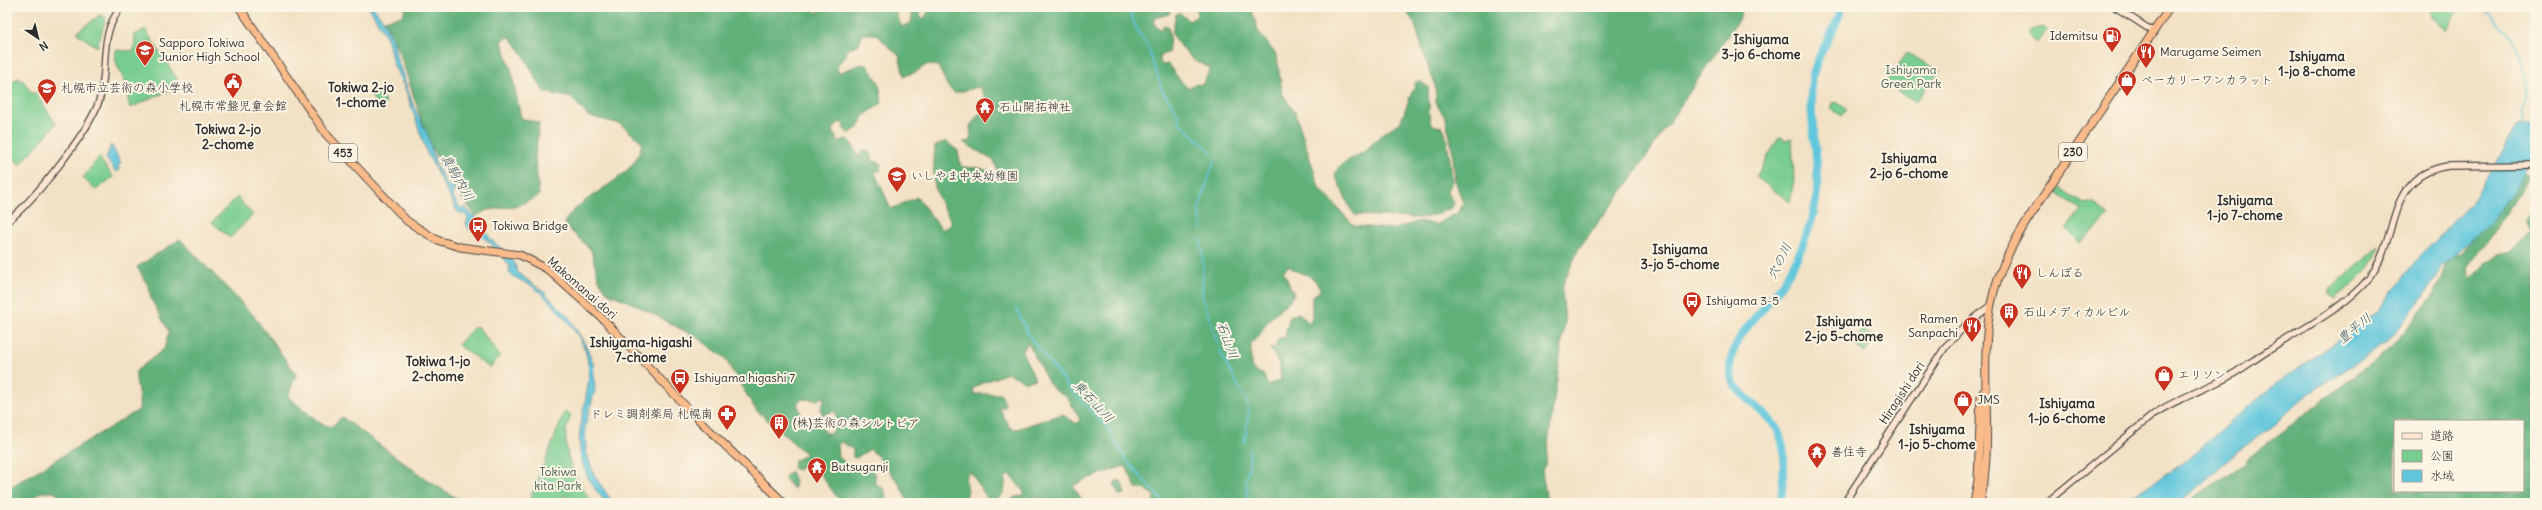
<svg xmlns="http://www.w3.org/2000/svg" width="2542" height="510" viewBox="0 0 2542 510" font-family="Delius,'Klee One',sans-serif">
  <rect width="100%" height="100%" fill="#fcf5e5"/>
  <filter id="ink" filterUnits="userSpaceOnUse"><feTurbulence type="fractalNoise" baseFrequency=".025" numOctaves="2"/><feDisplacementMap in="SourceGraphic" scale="8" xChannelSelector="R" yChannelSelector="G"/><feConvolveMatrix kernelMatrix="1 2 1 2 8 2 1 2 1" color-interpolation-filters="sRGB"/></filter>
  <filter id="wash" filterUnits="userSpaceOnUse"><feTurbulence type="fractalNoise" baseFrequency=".012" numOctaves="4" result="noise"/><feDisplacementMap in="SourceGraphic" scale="16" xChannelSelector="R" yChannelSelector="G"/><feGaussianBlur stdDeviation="0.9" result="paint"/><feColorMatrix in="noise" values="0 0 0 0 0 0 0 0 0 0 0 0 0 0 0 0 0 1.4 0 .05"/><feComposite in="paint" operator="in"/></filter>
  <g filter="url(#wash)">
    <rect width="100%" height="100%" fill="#f2e1c4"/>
    <g fill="#77cc90" stroke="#517c5e">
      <path d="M2431,7H2459L2446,31L2431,17Z"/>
      <path d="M100,15H103L106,19L97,47L78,34V31Z"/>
      <path d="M2042,27L2047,30L2037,43L2028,35L2031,30Z"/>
      <path d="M145,29L181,85L130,108C127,100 128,94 126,86C122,72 114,66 115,50L134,51L135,35Z"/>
      <path d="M1907,53L1940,71L1915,102L1885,84Z"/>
      <path d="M18,78L20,81L23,80L32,94L35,92L56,124L20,165L7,152V86Z"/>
      <path d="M377,91L386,103L379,108L371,96Z"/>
      <path d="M1836,102L1847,109L1842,116L1831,109L1833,103Z"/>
      <path d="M1779,137L1785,140L1792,138L1794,179L1790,202L1756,177Z"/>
      <path d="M99,157L113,177L96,190L83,178Z"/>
      <path d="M2060,188L2084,204C2094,200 2102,209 2108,216L2080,243L2066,229L2081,210L2057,192Z"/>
      <path d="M237,197L253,215L230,238L212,222Z"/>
      <path d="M2379,246C2374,270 2353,284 2335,299L2329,293L2331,288Z"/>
      <path d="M474,327H478L500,356L490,368L458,345Z"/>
      <path d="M1862,330L1875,338L1865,353L1853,344Z"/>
      <path d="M565,411L571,416C569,421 566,428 566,434C564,457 578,488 594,503H575L564,495L562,503H536L530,499Z"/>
    </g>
    <g fill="#61b07a" stroke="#466e52" fill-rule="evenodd">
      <path d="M406,7H812L818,14L820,7H899L896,15L902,27L911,23L913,8L921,10L920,17L924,19L931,7H1165L1170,10L1169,14L1154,18L1155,26L1163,30V25L1168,26L1170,37L1168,53L1160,55V62L1163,65L1168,64C1174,72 1180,82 1188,88L1195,84L1202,85L1211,68L1196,62L1187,54L1172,34L1176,14L1180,13L1189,21L1197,16L1196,7H1251L1258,31L1277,56L1282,93L1296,114L1319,187L1354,226L1394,229L1420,221L1436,225L1459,212L1463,203L1455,180L1452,147L1446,119L1436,103L1435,83L1430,73L1414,22L1403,7H1743L1740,17L1630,181L1579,248L1564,282L1562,289L1565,321L1545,465L1542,470L1547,503H1153L1154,496L1147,490L1136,488L1127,468L1124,466L1084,480L1073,486L1084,503H1043L1042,497L1021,503H1008L1013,498L1023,495L1024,492L1010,474L1005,478C1006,489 1004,494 995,502L989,501L970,471L965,478L968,489L965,503H956L952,496L943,503H909L900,485L879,458L870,449L856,458L853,457V449L841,442L837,446L838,456L850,467L871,469L876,476L874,483L884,489L888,503H841L809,458L798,470L793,468L794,461L806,454L756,410L724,357L698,338L636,305L608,293L599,280L591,250L566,226L565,221C585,190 637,181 642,142L620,124L588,116L572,98L547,93L542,89L524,56L511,38L506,37L502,42L511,69L521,118L539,123L535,158L539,196L517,206L487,210L476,216C462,198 448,180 438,160C415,116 409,64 384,20L402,16ZM862,34H876C885,42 889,49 899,55L904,76L916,72L926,65L938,66L948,87L954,93L979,87L991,106L988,111L979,114L970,126L971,141L963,142L994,161L997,169L996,173L979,168L961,167L958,151L946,141L935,146C932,182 932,189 951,221L948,226L942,230L917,197L891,209L874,171H880L881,163L872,161V156L867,150H863L859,157L850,141L845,139L838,143L833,130L839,122L845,124L843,128L849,134L860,126L862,117L882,103L879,83L868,66L861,64L838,73L837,65L846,56V50L859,44ZM1289,266C1302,278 1309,269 1320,288L1319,292L1312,296V319L1309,323L1299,313L1290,316L1284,339L1280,337L1276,342L1277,346L1270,349C1278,359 1282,368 1280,381L1274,382L1268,386L1263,374L1256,372L1251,367V343C1265,332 1260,331 1268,321C1276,311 1288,305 1294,294L1283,271ZM1028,343L1047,380L1054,390L1067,397L1080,419L1077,424L1062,414L1017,429L1010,428L1001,411L997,407H1006L1001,394H974L973,389L982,383L1008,373L1026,382L1035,379L1022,352ZM825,396L821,409L822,415L835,411L836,413L834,430L831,433H826L827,436L818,421L813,424L804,421L797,403L802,399L817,400Z"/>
      <path d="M1420,81L1428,87L1430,121L1435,126L1443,127C1447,134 1452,172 1452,180C1451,184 1449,189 1447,192L1454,202L1452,208L1428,217L1419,218L1355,215L1350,208L1335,175C1340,159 1355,160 1366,150C1380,137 1382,132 1400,123L1416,82Z"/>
      <path d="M2523,173L2530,176L2496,229L2467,267L2469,279L2497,255L2510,252L2531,232L2525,220L2535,209V503H2186L2244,464L2247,459L2392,347L2435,293L2450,257L2461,254ZM2395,421H2523V491H2395Z"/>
      <path d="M180,239L253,315L296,374L288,397L320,423L331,427L342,417L426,479L464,503H63L55,492H42L24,503H7V489L139,410C141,396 135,385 136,371L164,349L169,332L151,299L149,287L137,267Z"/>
      <path d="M791,471L795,482L794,489L784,478Z"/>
      <path d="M1116,481H1121L1125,494L1119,495L1114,484Z"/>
    </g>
    <g fill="#5fc6dc" stroke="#457884">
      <path d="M369,7H373L383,20L394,43L396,56L412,102L428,136L436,165L447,185L453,187L454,192L452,196L461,209L465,207L480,223V227L489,235V238L513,259L518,273L544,292L569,317L587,348L593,363L595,390L585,426L586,451L594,475L613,503H607C543,438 616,389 576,333C567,320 544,293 530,285C522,281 516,279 509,273L510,267C503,256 492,243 481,236C475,232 471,232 466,225L468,218L465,214H461L457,211L427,153L405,88L393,64L388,40Z"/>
      <path d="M2535,121V156L2515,189L2490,222L2442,267L2431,286L2388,342L2301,399L2277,423L2238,451L2180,503H2120L2181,465L2273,386L2377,312L2417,259L2472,202L2517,126L2533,124Z"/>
      <path d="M111,145L121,163L118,165L119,170L116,172L106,158Z"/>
    </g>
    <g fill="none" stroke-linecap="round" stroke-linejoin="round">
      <g stroke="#5fc6dc" stroke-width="1.5">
        <path d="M1129,7L1134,24L1148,48L1163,92L1175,108L1181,124L1210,151L1212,155"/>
        <path d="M2480,7C2496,19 2515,40 2522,59C2526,70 2525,82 2525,93C2525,106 2520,114 2525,126"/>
        <path d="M1202,229L1199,208L1215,159"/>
        <path d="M1200,239L1203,257L1202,295L1222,356L1247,402L1249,412L1244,443"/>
        <path d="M1016,308L1029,336L1069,388L1109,430L1127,461L1164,503"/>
        <path d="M1248,503L1246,478L1250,462L1249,449"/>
      </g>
      <path stroke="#5fc6dc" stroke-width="8" d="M1781,503C1782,480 1789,453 1778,431C1768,410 1729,394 1730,368C1731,335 1763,313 1780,287C1793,269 1803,246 1810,225C1828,175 1807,131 1812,82C1815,53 1836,33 1842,7"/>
    </g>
  </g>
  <g filter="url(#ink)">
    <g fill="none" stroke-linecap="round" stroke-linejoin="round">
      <defs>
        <g id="secondary">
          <path d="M2115,7L2154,32"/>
          <path d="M7,222C33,201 89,132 99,101C110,67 97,38 121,7"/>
          <path d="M1844,503L1946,346L1966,325L1991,305"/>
          <path d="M2046,503L2154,414C2175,400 2198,392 2220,381C2238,373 2254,359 2271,349C2303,328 2345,308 2369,278C2401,238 2383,176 2448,166L2535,165"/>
        </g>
        <g id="highway">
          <path d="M239,7L326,134L407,221L437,240L460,247L520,255L547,269L604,320L692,413L784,503"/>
          <path d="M1974,503L1978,480L1981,395L1985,390"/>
          <path d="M1980,503C1995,437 1978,369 1991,304C2001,253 2034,210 2062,168C2098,114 2134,61 2170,7"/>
        </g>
      </defs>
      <use href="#secondary" stroke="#494642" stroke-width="8"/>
      <use href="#highway" stroke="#494642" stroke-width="9"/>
      <use href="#secondary" stroke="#fde4d1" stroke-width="5.5"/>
      <use href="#highway" stroke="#fabb8b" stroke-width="7"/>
    </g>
  </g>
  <defs>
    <symbol id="fuel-pin" viewBox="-11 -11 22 30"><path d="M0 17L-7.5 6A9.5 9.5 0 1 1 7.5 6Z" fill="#c8321e" stroke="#fcf5e5"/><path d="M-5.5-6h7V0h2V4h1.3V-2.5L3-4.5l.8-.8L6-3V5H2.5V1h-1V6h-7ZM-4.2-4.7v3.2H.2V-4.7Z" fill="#fff"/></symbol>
    <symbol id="school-pin" viewBox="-11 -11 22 30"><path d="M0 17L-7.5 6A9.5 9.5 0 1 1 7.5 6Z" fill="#c8321e" stroke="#fcf5e5"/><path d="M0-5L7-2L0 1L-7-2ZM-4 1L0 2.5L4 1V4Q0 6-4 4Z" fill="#fff"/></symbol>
    <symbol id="restaurant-pin" viewBox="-11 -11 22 30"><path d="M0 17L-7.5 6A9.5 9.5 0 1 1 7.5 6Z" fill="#c8321e" stroke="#fcf5e5"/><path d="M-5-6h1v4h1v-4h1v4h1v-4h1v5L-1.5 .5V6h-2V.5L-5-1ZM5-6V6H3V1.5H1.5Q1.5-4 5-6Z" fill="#fff"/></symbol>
    <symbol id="shop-pin" viewBox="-11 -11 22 30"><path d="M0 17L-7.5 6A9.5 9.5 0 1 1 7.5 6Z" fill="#c8321e" stroke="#fcf5e5"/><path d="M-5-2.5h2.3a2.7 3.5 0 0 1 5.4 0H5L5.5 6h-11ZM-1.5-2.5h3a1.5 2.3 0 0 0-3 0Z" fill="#fff"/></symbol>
    <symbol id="civic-pin" viewBox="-11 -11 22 30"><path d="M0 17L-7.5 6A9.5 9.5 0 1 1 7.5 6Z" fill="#c8321e" stroke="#fcf5e5"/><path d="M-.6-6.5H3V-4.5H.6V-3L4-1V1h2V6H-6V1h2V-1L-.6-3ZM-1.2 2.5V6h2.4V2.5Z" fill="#fff"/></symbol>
    <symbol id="temple-pin" viewBox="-11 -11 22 30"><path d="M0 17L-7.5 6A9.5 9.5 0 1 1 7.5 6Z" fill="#c8321e" stroke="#fcf5e5"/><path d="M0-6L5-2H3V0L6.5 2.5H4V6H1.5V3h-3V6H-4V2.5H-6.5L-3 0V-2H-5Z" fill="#fff"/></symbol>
    <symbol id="bus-pin" viewBox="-11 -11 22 30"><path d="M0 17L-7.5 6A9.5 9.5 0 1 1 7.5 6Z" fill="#c8321e" stroke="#fcf5e5"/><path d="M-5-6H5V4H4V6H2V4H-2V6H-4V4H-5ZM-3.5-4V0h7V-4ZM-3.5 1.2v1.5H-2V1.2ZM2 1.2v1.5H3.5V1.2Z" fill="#fff"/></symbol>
    <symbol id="building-pin" viewBox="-11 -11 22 30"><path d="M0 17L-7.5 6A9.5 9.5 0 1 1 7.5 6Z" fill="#c8321e" stroke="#fcf5e5"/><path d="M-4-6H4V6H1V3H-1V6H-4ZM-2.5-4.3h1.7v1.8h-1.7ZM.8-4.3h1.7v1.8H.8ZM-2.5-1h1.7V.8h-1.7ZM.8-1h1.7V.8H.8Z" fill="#fff"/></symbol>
    <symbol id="pharmacy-pin" viewBox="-11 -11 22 30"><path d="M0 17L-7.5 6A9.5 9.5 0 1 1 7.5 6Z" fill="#c8321e" stroke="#fcf5e5"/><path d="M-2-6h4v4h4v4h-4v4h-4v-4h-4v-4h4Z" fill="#fff"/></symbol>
  </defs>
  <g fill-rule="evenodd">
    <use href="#fuel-pin" x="2101" y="25" width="22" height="30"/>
    <use href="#school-pin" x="134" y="39" width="22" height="30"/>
    <use href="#restaurant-pin" x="2135" y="41" width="22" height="30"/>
    <use href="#shop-pin" x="2116" y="69" width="22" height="30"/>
    <use href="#civic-pin" x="222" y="71" width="22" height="30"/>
    <use href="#school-pin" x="36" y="77" width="22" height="30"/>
    <use href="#temple-pin" x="974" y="96" width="22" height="30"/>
    <use href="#school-pin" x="886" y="165" width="22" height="30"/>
    <use href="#bus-pin" x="467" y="215" width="22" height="30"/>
    <use href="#restaurant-pin" x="2011" y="262" width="22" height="30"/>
    <use href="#bus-pin" x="1681" y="290" width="22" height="30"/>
    <use href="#building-pin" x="1998" y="301" width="22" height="30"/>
    <use href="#restaurant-pin" x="1961" y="315" width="22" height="30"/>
    <use href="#shop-pin" x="2153" y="364" width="22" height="30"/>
    <use href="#bus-pin" x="669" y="367" width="22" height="30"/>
    <use href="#shop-pin" x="1952" y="389" width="22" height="30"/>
    <use href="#pharmacy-pin" x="716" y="403" width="22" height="30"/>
    <use href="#building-pin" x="768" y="412" width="22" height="30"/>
    <use href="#temple-pin" x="1806" y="441" width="22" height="30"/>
    <use href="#temple-pin" x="806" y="456" width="22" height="30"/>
  </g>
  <g text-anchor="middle" stroke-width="4" stroke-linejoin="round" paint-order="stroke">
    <g fill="#fcf5e5" stroke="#6a6863" stroke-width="1">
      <rect x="2059" y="143" width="28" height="18" rx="3"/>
      <rect x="329" y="144" width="28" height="18" rx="3"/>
    </g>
    <g font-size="11" font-weight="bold" fill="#2b2b2b">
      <text x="2073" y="156">230</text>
      <text x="343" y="157">453</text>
    </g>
    <g font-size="12" fill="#2b2b2b" stroke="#fcf5e5" text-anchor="start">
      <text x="2098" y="40" text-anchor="end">Idemitsu</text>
      <text x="159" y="47">Sapporo Tokiwa<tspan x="159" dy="14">Junior High School</tspan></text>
      <text x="2160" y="56">Marugame Seimen</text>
      <text x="2141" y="84">ベーカリーワンカラット</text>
      <text x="61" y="92">札幌市立芸術の森小学校</text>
      <text x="233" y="110" text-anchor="middle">札幌市常盤児童会館</text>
      <text x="999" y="111">石山開拓神社</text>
      <text x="911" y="180">いしやま中央幼稚園</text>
      <text x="492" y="230">Tokiwa Bridge</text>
      <text x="2036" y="277">しんぼる</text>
      <text x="1706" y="305">Ishiyama 3-5</text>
      <text x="2023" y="316">石山メディカルビル</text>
      <text x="1958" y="323" text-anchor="end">Ramen<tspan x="1958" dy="14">Sanpachi</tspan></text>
      <text x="2178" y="379">エリソン</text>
      <text x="694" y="382">Ishiyama higashi 7</text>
      <text x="1977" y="404">JMS</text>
      <text x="713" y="418" text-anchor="end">ドレミ調剤薬局 札幌南</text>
      <text x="793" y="427">(株)芸術の森シルトピア</text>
      <text x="1831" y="456">善住寺</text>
      <text x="831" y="471">Butsuganji</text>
    </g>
    <g font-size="12" fill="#425b49" stroke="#fcf5e5">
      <text x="1911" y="74">Ishiyama<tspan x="1911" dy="14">Green Park</tspan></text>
      <text x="558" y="476">Tokiwa<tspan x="558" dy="14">kita Park</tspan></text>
    </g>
    <g font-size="12" fill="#2b2b2b" stroke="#fcf5e5">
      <text transform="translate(582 288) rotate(41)" y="4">Makomanai dori</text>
      <text transform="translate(1902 393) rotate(-57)" y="4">Hiragishi dori</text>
    </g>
    <g font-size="13" font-weight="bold" fill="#2b2b2b" stroke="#fcf5e5">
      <text x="1761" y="44">Ishiyama<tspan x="1761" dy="15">3-jo 6-chome</tspan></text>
      <text x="2317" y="61">Ishiyama<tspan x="2317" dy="15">1-jo 8-chome</tspan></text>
      <text x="361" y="92">Tokiwa 2-jo<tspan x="361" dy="15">1-chome</tspan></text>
      <text x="228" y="134">Tokiwa 2-jo<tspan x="228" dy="15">2-chome</tspan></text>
      <text x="1909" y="163">Ishiyama<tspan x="1909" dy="15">2-jo 6-chome</tspan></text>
      <text x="2245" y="205">Ishiyama<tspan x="2245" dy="15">1-jo 7-chome</tspan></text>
      <text x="1680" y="254">Ishiyama<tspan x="1680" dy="15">3-jo 5-chome</tspan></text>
      <text x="1844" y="326">Ishiyama<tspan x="1844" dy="15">2-jo 5-chome</tspan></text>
      <text x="641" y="347">Ishiyama-higashi<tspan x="641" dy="15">7-chome</tspan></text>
      <text x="438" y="366">Tokiwa 1-jo<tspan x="438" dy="15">2-chome</tspan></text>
      <text x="2067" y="408">Ishiyama<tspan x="2067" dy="15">1-jo 6-chome</tspan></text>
      <text x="1937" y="434">Ishiyama<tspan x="1937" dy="15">1-jo 5-chome</tspan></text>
    </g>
    <g font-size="13" font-style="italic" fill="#3b5a60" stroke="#fcf5e5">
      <text transform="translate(458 177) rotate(60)" y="5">真駒内川</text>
      <text transform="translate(1779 261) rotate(-64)" y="5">穴の川</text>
      <text transform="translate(2354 328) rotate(-39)" y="5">豊平川</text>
      <text transform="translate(1228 340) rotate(70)" y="5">石山川</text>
      <text transform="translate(1094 401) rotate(47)" y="5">東石山川</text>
    </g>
  </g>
  <rect width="2542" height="510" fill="none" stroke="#fcf5e5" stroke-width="24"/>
  <rect x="2394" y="420" width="130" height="72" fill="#fcf5e5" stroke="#a8a49b"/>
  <rect x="2402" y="433" width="20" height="6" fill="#fde4d1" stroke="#a8a49b"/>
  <text x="2430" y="440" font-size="12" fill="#2b2b2b">道路</text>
  <rect x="2402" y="450" width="20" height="12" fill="#77cc90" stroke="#a8a49b"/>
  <text x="2430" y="460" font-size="12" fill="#2b2b2b">公園</text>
  <rect x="2402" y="470" width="20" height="12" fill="#5fc6dc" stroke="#a8a49b"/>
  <text x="2430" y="480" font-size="12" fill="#2b2b2b">水域</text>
  <g transform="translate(38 38) rotate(145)" stroke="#fcf5e5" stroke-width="3" paint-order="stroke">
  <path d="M0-3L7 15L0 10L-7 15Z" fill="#2b2b2b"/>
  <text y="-6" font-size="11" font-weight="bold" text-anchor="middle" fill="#2b2b2b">N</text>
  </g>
</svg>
